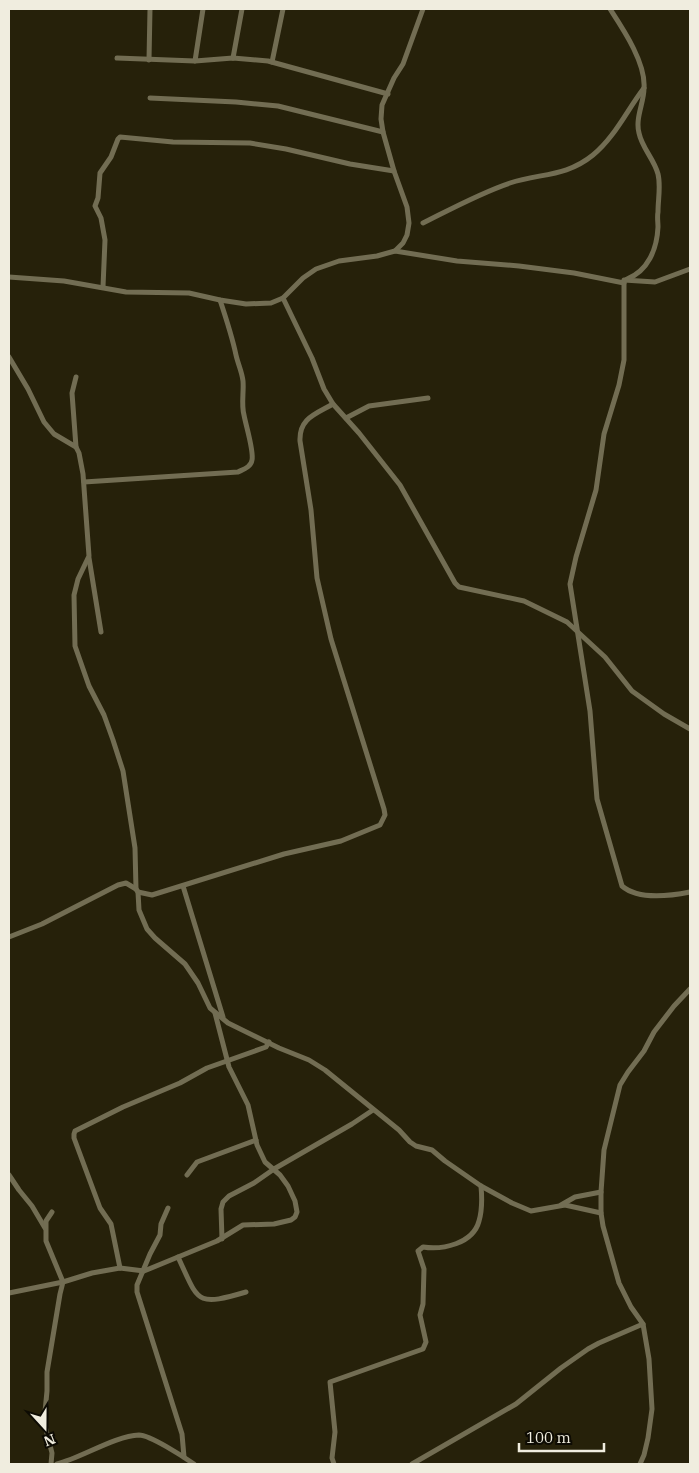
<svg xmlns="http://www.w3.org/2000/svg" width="699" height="1473" viewBox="0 0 699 1473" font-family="'IBM Plex Serif',serif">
  <rect width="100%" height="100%" fill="#26210a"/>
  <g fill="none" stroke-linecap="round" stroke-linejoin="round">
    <g stroke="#726d53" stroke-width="5">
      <path d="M203,9L195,61L233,58L268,61L388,94"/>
      <path d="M610,9C623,29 646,63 644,88C644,103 635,118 639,133C642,148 654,159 658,174C661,186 658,199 658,212C657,217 658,222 658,227C657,249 648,271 627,279"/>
      <path d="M117,58L195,61"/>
      <path d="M233,58L242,9"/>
      <path d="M149,60L150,9"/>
      <path d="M272,62L283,9"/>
      <path d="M150,98L236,102L278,106L383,132"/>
      <path d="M423,223C451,209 480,193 510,183C541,173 566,177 593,155C615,137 627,110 644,88"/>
      <path d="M395,251L457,261L519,266L574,273L624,283V280L655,282L690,269"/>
      <path d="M9,277L64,281L126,292L189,293L220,300L246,304L271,303L283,298L303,278L316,269L339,261L377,256L395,251L403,243L407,235L409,223L407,207L394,171L383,132L381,119L382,105L394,78L403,64L423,9"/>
      <path d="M624,283V360L619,385L604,434L596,490L576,557L570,584L590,711L597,799L622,886C638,900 670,896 690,892"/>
      <path d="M103,287L105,240L101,218L95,206L98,198L100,173L111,157L118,139L120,137L173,142L250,143L286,149L350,164L394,171"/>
      <path d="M283,298L312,358L324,389L333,404L359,433L400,485L455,583L459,587L524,601L567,622L605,657L632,691L664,714L690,729"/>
      <path d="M9,357L28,389L44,422L54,434L76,447L79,453L83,474L89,556L78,579L74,595L75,646L89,686L104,715L113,740L123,771L135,848L136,889L138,892L139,910L147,929L155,938L185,964L198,983L210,1008L228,1023L279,1048L309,1060L325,1070L399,1130L410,1142L416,1146L432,1150L445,1161L481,1186L512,1203L531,1211L565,1205L601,1213"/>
      <path d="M76,377L72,393L76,447"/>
      <path d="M346,418L369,406L428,398"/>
      <path d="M84,482L238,472C244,469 251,467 252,460C254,451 246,426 244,415C241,404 244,392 243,381C242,372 238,364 236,355C232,336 226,318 220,300"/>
      <path d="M89,558L101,632"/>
      <path d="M183,886L223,1017"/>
      <path d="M138,892L152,895L284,854L341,841L380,825L385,815L384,809L331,639L317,578L311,510L300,441C299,418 316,414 333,404"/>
      <path d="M9,937L42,924L118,885L126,883L136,889"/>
      <path d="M9,1175L19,1190L32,1206L45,1228"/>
      <path d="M187,1175L197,1162L256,1140"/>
      <path d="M561,1205L575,1197L601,1192"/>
      <path d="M168,1208L161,1224L160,1235L150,1254L137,1285V1292L182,1434L184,1457"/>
      <path d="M222,1239L221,1209L223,1202L229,1196L254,1183L274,1169L352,1124L373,1110"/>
      <path d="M178,1257C199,1302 195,1307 246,1292"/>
      <path d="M120,1268L111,1224L100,1208L74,1138V1134L75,1131L123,1107L180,1083L207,1068L266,1047L269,1042"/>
      <path d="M9,1293L63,1282L46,1241V1221L52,1212"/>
      <path d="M51,1464L52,1453L44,1422L47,1391V1372L60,1294L63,1282L92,1273L120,1268L144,1271L217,1241L243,1225L274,1224L291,1220L295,1217L297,1212L295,1201L288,1186L280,1175L265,1162L257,1145L248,1105L229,1067L215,1013"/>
      <path d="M57,1464C81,1458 115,1436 139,1435C150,1435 184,1457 194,1464"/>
      <path d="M334,1464L332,1458L335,1432L330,1382L423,1349L426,1342L420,1315L423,1304L424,1269L418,1251L423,1247C442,1250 473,1244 479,1221C482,1211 482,1197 481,1186"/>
      <path d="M412,1464L516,1404L561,1368L588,1349L599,1343L643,1324"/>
      <path d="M640,1464L644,1455L648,1438L652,1409L649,1359L643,1324L631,1307L619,1283L603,1226L601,1213V1192L604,1150L620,1085L628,1072L644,1051L654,1032L674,1006L690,989"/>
    </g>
  </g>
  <rect width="699" height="1473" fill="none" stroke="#f0eddf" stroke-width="20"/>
  <g transform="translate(45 1428) rotate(159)" stroke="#0d0b03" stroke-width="4" paint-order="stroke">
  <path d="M0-4L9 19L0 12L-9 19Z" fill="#f0eddf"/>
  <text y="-8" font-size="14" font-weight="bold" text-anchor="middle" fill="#f0eddf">N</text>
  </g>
  <path d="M519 1443v8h85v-8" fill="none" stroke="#f0eddf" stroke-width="2.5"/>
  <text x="526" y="1443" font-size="15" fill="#f0eddf" stroke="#0d0b03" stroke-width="4" paint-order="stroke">100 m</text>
</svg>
